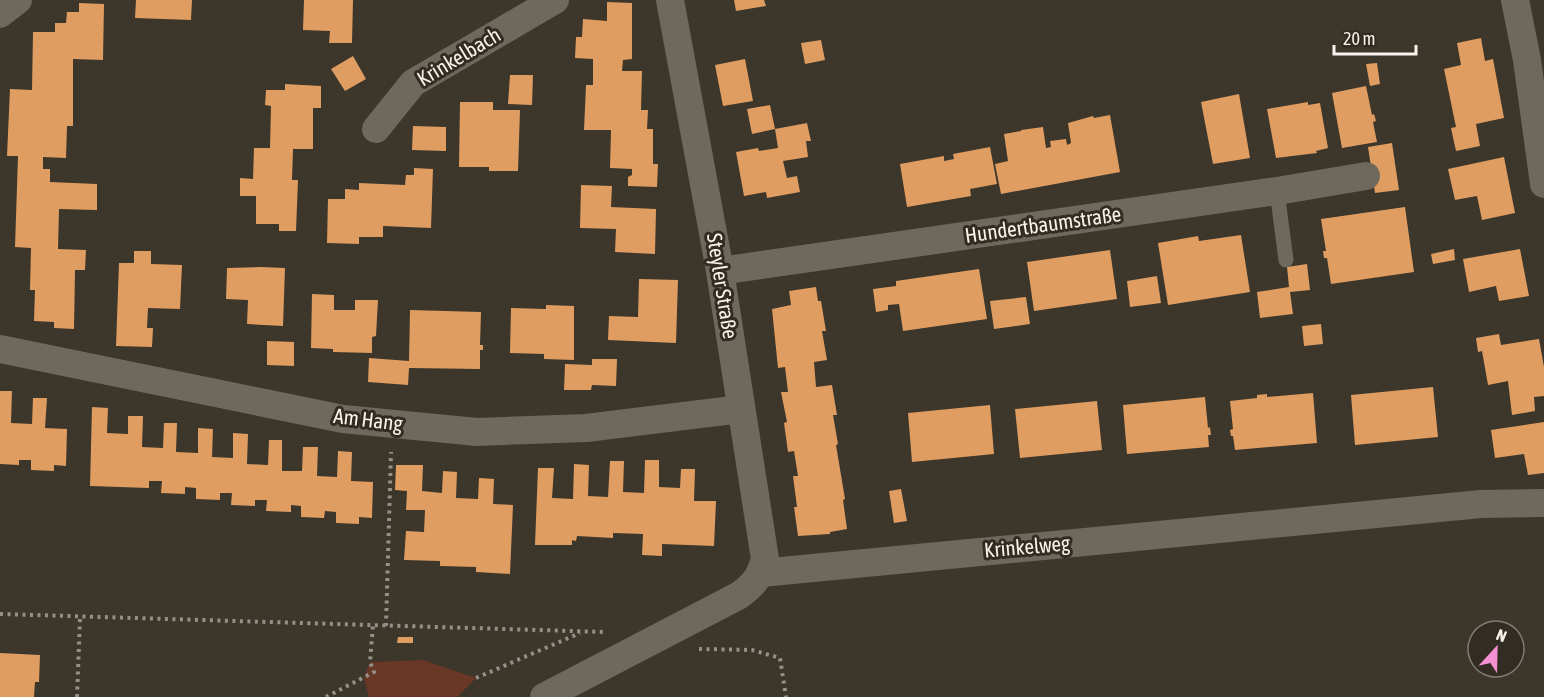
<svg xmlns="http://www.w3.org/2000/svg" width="1544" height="697" viewBox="0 0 1544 697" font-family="'Asap Condensed',sans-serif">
  <rect width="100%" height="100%" fill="#3c362b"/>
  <path fill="#683725" d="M423,660L476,678L457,697H369L364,678L370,662Z"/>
  <g fill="#e09d61">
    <path d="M136,0H192L191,20L135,18Z"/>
    <path d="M304,0H353L352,43H329L330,31L303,30Z"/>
    <path d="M734,0H764L766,6L736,11Z"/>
    <path d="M607,2L632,3V59L623,60L622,71H642L641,110H648L647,129H653V164H658L657,187L628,186V177L632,175V169L610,168L611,130H584L586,85H593V59L575,58L576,37H582L583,19L607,21Z"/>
    <path d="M79,3L104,4L103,60L73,59V126H67L66,158L43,157V169H50V182L97,184V210L59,209L58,249L86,250L85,270H75L74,329L54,328V322L34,321L35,290H30L31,248L15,247L18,156H7L10,89L32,90L33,32H55V23H66L67,12H79Z"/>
    <path d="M1481,38L1485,61L1493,59L1504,118L1476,124L1480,146L1456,151L1451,128L1456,127L1444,69L1461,65L1457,43Z"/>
    <path d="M821,40L825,60L805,64L801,43Z"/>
    <path d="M353,56L366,79L345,91L331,69Z"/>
    <path d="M745,59L753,101L723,106L715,65Z"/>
    <path d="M1377,63L1380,84L1370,86L1366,64Z"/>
    <path d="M510,75H533L532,105L508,104Z"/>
    <path d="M285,84L321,86V108H313V149H293L292,180H298L296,231H279V224H256V196H240V178L253,179L254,148H270L271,106L265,105L266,90H285Z"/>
    <path d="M1366,86L1372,115L1374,114L1376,121L1373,122L1377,142L1342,148L1332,93Z"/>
    <path d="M1239,94L1250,158L1213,164L1201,102Z"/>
    <path d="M460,102H493V110H520L518,171H489V167H459Z"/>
    <path d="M1308,102V105L1320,103L1328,148L1316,151L1317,153L1276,158L1267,109Z"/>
    <path d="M770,105L775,129L752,134L747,109Z"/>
    <path d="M1110,115L1120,172L1001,194L995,164L1008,161L1004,134L1021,131V130L1043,127L1046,148L1051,147L1050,141L1066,139L1067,145L1071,143L1068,123L1093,116L1094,118Z"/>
    <path d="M807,123L811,141H806L808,157L783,161L787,178L797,176L800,192L767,198L766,192L744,196L736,152L758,148L759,151L778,148L775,129Z"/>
    <path d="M413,126L446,127V151L412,150Z"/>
    <path d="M1392,143L1399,190L1375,193L1368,147Z"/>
    <path d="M990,147L997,184L970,189L971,196L907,207L900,164L944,156V161L954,159L953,154Z"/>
    <path d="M1504,157L1515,213L1482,220L1477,196L1455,200L1448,169Z"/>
    <path d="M414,168L433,169L431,228L383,226V237H359V244L327,243L328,199H345V189L359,190V183L405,185L406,175H414Z"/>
    <path d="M581,185L612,186L611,207L656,209L655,254L615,252L616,229L580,228Z"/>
    <path d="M1405,207L1414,272L1331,284L1327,258H1324L1323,251H1326L1321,219Z"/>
    <path d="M1241,235L1250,292L1168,305L1158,243L1198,236L1199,241Z"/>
    <path d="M1454,249L1455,260L1433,264L1431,254Z"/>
    <path d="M1520,249L1529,296L1499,301L1496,286L1469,292L1463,259Z"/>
    <path d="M1110,250L1117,299L1034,311L1027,262Z"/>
    <path d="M134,251H151V264L182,265L180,309L148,308L147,328H153L152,347L116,346L119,263H134Z"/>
    <path d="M1307,264L1310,290L1290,292L1293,314L1260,318L1257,292L1289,287L1287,267Z"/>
    <path d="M261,267L285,268L283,326L247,324L248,300L226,299L227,268Z"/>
    <path d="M979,269L987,319L903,331L899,304L888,305V310L876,312L873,289L896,286V281Z"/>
    <path d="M1157,276L1161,303L1130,307L1127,281Z"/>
    <path d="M639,279L678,280L676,343L608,340L609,316L638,317Z"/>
    <path d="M816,287L818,301H821L826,331H822L827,360L814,362L816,387L832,385L837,415H833L838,444L836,445L845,499L843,500L847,529L830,532V534L798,536L794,507H797L793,476H798L794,451L788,452L784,423L787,422L781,392H788L785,367L778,368L772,309L791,305L789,291Z"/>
    <path d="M312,294L334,295V310H355V300H378L376,336L372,337V353L333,352V349L311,348Z"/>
    <path d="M1026,297L1030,324L994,329L990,301Z"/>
    <path d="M546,305L574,306V360L544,359V354L510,353L511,308L546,309Z"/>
    <path d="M410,310L481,312L480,345H483V350H480V369L409,368L408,385L368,382L369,358L409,361Z"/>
    <path d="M1321,324L1323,344L1304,346L1302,326Z"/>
    <path d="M1499,334L1501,345L1539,339L1544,367V396L1534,397L1535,411L1512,415L1508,381L1488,385L1482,351L1478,352L1476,338Z"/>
    <path d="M267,341L294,342V366L267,365Z"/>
    <path d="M592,359H617L616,386L592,385L591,390H564L565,364L592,365Z"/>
    <path d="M1433,387L1438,437L1355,445L1351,395Z"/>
    <path d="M0,391H12L11,423L32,424L33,398H47L45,428L67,429L66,466L54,465V471L31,470V460H19V465L0,464Z"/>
    <path d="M1313,393L1317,443L1235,450L1233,436H1231L1230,430L1233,429L1230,401L1257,398V395L1267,394V397Z"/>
    <path d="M1205,397L1208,428L1210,427L1211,435H1208L1209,447L1127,454L1123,405Z"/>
    <path d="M1097,401L1102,450L1020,458L1015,409Z"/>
    <path d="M990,405L994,454L912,462L908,413Z"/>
    <path d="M92,407L108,408L107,433L128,434V416H143L142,447L163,448L164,423H177L176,452L198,453V428L213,429L212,457L233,458V433L248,434L247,464L268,465L269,440H282V471H302L303,447H318L317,476L337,477L338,451L352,452L351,481L373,482L372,518L359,517V524L336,523V512L325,511L324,518L301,517V506L291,505V512L266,511L267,500H255V506L231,505L232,493H220V500L196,499V488L185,487V494L161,493L162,481H149V488L90,486Z"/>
    <path d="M1544,422V473L1528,475L1524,454L1495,458L1491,430Z"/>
    <path d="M645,460H659V487L680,488L681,469H695L694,501H716L714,546L662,544V556L642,555L643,534L613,533V538L577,536L576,541L572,540V545H535L538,468H554L552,498L573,499L574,464L589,465L588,496L608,497L610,461H624L623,492L644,493Z"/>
    <path d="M396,465H423L422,491L442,493L443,471L457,472L456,498L478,499L479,478L494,479L493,504L513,505L510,574L476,572V567L440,566V561L404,560L406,531L424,532L425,510H406L407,491L395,490Z"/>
    <path d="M901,489L907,521L894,523L889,491Z"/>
    <path d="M398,637H413V643H397Z"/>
    <path d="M0,653L40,655L39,682H35L34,697H0Z"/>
  </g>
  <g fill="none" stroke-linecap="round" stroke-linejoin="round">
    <g stroke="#969188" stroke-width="4" stroke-dasharray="3 4.5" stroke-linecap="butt">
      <path d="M0,614L605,632"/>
      <path d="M386,626L391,452"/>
      <path d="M699,649L752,650L780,658L786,697"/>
      <path d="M476,678L580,633"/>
      <path d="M77,697L80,618"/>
      <path d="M326,697L374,672L370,662L373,625"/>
    </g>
    <path stroke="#6f695d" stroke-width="15" d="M1277,191L1286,260"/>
    <g stroke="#6f695d" stroke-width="28">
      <path d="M1515,0L1527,60L1544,184"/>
      <path d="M0,14L18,0"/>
      <path d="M376,129L413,83L555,0"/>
      <path d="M720,271L1277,191L1366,176"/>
      <path d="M0,349L343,419L477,432L586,428L741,409"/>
      <path d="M761,573L1481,504L1544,503"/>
      <path d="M544,697L738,596C753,586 760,577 765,559L720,271L670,0"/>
    </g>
  </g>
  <g text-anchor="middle" stroke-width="6" stroke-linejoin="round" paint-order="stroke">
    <g font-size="21" fill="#f8f4ed" stroke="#322c22">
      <text transform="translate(459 57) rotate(-31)" y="7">Krinkelbach</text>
      <text transform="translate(1043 225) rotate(-8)" y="7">Hundertbaumstraße</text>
      <text transform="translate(722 286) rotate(81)" y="7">Steyler Straße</text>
      <text transform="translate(368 420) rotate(7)" y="7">Am Hang</text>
      <text transform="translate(1027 547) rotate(-5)" y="7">Krinkelweg</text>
    </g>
  </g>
  <g transform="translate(1496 649) rotate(22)"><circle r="28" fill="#322c22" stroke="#817c73" stroke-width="1.5"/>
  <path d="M0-4.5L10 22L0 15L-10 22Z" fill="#f591d2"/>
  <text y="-9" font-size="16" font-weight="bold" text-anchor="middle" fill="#f8f4ed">N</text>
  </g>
  <path d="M1334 45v9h82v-9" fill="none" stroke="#f8f4ed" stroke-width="3"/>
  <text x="1343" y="45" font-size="18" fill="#f8f4ed" stroke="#322c22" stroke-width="4.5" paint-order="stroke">20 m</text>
</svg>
